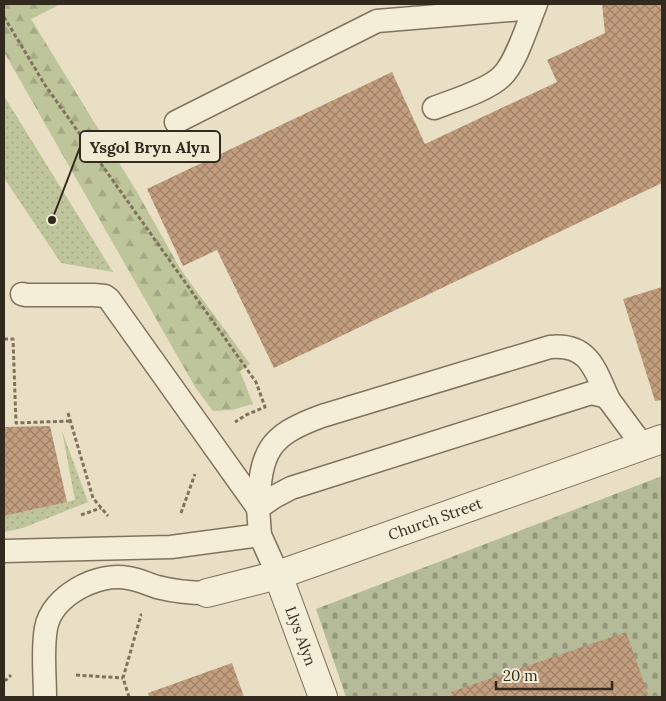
<svg xmlns="http://www.w3.org/2000/svg" width="666" height="701" viewBox="0 0 666 701" font-family="Lora,serif">
  <defs>
    <pattern id="grass-dots" width="8" height="8" patternUnits="userSpaceOnUse" patternTransform="scale(1.25)"><rect width="8" height="8" fill="#bec59a"/><path d="M2 2h.1M6 6h.1" fill="none" stroke="#a4a984" stroke-width="1.8" stroke-linecap="round"/></pattern>
    <pattern id="forest-firs" width="22" height="20" patternUnits="userSpaceOnUse" patternTransform="scale(1.25)"><rect width="22" height="20" fill="#bec59a"/><path d="M5 1l3.5 6h-7zM16 11l3.5 6h-7z" fill="#a4a984"/></pattern>
    <pattern id="cemetery-stones" width="16" height="16" patternUnits="userSpaceOnUse" patternTransform="scale(1.25)"><rect width="16" height="16" fill="#b5bb98"/><path d="M2 7V4a2 2 0 0 1 4 0v3zM10 15v-3a2 2 0 0 1 4 0v3z" fill="#94987b"/></pattern>
    <pattern id="building-cross-hatch" width="8" height="8" patternUnits="userSpaceOnUse" patternTransform="scale(1.25)"><rect width="8" height="8" fill="#c29e7f"/><path d="M0 0l8 8M0 8l8-8" fill="none" stroke="#9e8167"/></pattern>
  </defs>
  <rect width="100%" height="100%" fill="#e9dfc5"/>
  <g fill="url(#grass-dots)">
    <path d="M4,96L113,272L61,263L4,178Z"/>
    <path d="M62,431L88,502L23,528L4,532V516L75,500Z"/>
  </g>
  <path fill="url(#forest-firs)" d="M4,4H61L31,19L137,192L181,270L250,364L240,371L253,404L232,410L213,411L195,387L4,52Z"/>
  <path fill="url(#cemetery-stones)" d="M662,476V697H346L316,609Z"/>
  <g fill="url(#building-cross-hatch)">
    <path d="M602,4H662V183L274,368L217,250L183,266L147,189L392,72L425,144L557,82L547,60L605,33Z"/>
    <path d="M662,287V400L655,401L623,299Z"/>
    <path d="M50,426L67,502L4,516V427Z"/>
    <path d="M626,632L649,697H452L451,692Z"/>
    <path d="M232,663L244,697H149L148,693Z"/>
  </g>
  <g fill="none" stroke-linecap="round" stroke-linejoin="round">
    <defs>
      <g id="lane">
        <path d="M434,108C452,101 488,90 501,77C516,64 528,23 536,4"/>
        <path d="M176,122L377,21L534,8"/>
        <path d="M22,294L26,295H94L105,296L109,299L258,508"/>
        <path d="M258,508C261,452 267,436 322,416L550,347C589,343 595,370 609,400"/>
        <path d="M4,551L171,547L260,535"/>
        <path d="M278,575L260,535L258,508L274,497L291,488L591,393L604,396L609,400L643,446"/>
        <path d="M45,697C45,675 42,650 46,628C52,596 97,572 128,578C138,579 147,584 157,587C173,591 190,593 207,593"/>
      </g>
      <g id="street">
        <path id="s1" d="M278,575L323,697"/>
        <path id="s2" d="M207,593L278,575L662,439"/>
      </g>
    </defs>
    <use href="#lane" stroke="#81725d" stroke-width="25"/>
    <use href="#street" stroke="#81725d" stroke-width="30"/>
    <g stroke="#81725d" stroke-width="3" stroke-dasharray="4 2.5" stroke-linecap="butt">
      <path d="M4,17L45,85L256,382L265,407L246,415L235,422"/>
      <path d="M4,339H13L16,423L70,421"/>
      <path d="M68,413L93,498L108,516"/>
      <path d="M181,513L195,474"/>
      <path d="M81,515L101,508"/>
      <path d="M76,675L123,678"/>
      <path d="M4,680H6L11,675"/>
      <path d="M129,697L123,678L141,615H142"/>
    </g>
    <use href="#lane" stroke="#f4edd7" stroke-width="22"/>
    <use href="#street" stroke="#f4edd7" stroke-width="28"/>
  </g>
  <g text-anchor="middle" stroke-width="5" stroke-linejoin="round" paint-order="stroke">
    <g font-size="15" fill="#332a1f" stroke="#f1ead3">
      <text dy="5" stroke="none"><textPath href="#s2" startOffset="240">Church Street</textPath></text>
      <text dy="5" stroke="none"><textPath href="#s1" startOffset="65">Llys Alyn</textPath></text>
    </g>
  </g>
  <path fill="none" stroke="#332a1f" stroke-width="2" d="M52 220L80 147"/>
  <circle fill="#332a1f" stroke="#f1ead3" stroke-width="2" cx="52" cy="220" r="5"/>
  <rect fill="#f1ead3" stroke="#332a1f" stroke-width="2" x="80" y="131" width="140" height="31" rx="5"/>
  <g font-size="16" text-anchor="middle" font-weight="bold" fill="#332a1f">
    <text x="150" y="153">Ysgol Bryn Alyn</text>
  </g>
  <rect width="666" height="701" fill="none" stroke="#332a1f" stroke-width="10"/>
  <path d="M496 681v8h116v-8" fill="none" stroke="#332a1f" stroke-width="2.5"/>
  <text x="503" y="681" font-size="15" fill="#332a1f" stroke="#f1ead3" stroke-width="4" paint-order="stroke">20 m</text>
</svg>
